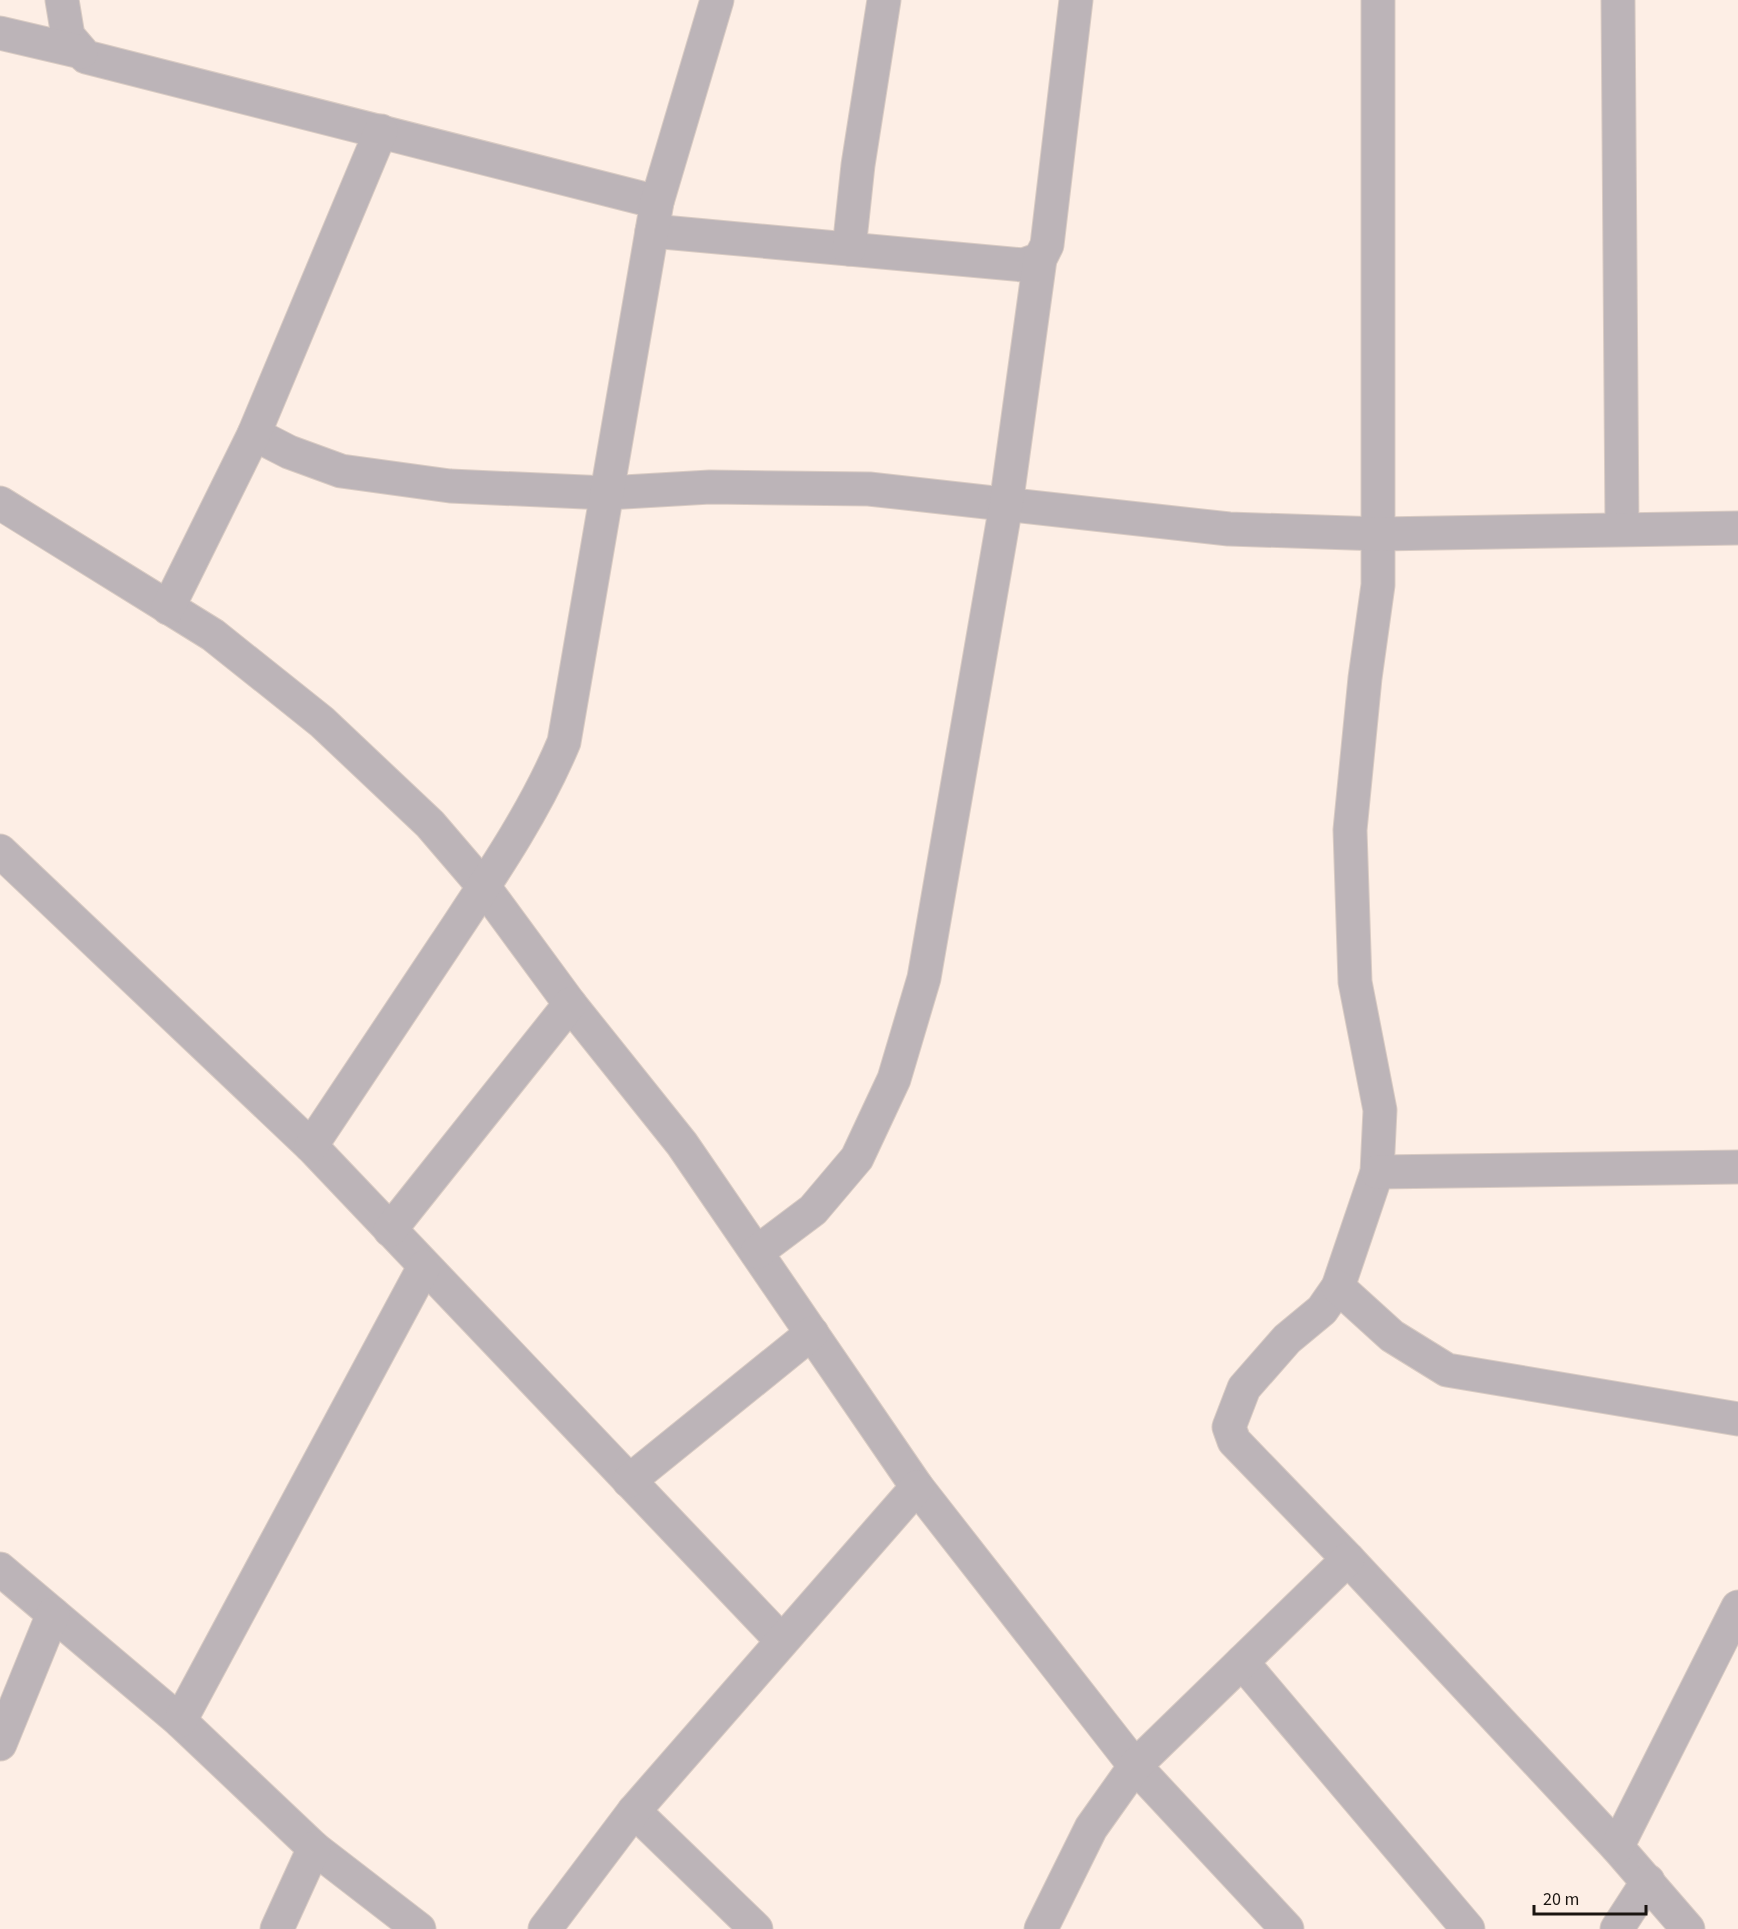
<svg xmlns="http://www.w3.org/2000/svg" width="1738" height="1929" viewBox="0 0 1738 1929" font-family="'Source Sans 3',sans-serif">
  <rect width="100%" height="100%" fill="#fdeee5"/>
  <g fill="none" stroke-linecap="round" stroke-linejoin="round">
    <defs>
      <g id="minor">
        <path d="M62,0L68,36L86,57L657,202"/>
        <path d="M1378,0V585L1365,678L1350,830L1355,982L1380,1110L1377,1172L1338,1287L1322,1310L1287,1339L1244,1388L1229,1427L1234,1441L1348,1559L1617,1847L1688,1929"/>
        <path d="M1618,0L1622,528"/>
        <path d="M0,33L81,52"/>
        <path d="M652,231L1023,265L1040,259"/>
        <path d="M849,249L858,165L884,0"/>
        <path d="M254,434L289,452L341,471L450,486L607,493L710,487L869,489L1229,529L1380,534L1738,528"/>
        <path d="M0,503L213,635L322,722L430,824L484,887L570,1004L682,1144L917,1487L1135,1766L1287,1929"/>
        <path d="M168,608L254,434L381,131"/>
        <path d="M0,851L311,1146L781,1640"/>
        <path d="M311,1146C355,1079 400,1012 445,945C488,880 534,814 564,742L657,202L717,0"/>
        <path d="M1377,1172L1738,1167"/>
        <path d="M390,1230L570,1004"/>
        <path d="M757,1252L813,1210L857,1158L894,1079L924,978L1006,505L1040,259L1047,245L1076,0"/>
        <path d="M1338,1287L1392,1336L1447,1370L1738,1419"/>
        <path d="M629,1481L812,1333"/>
        <path d="M0,1569L180,1721L314,1848L419,1929"/>
        <path d="M1242,1662L1468,1929"/>
        <path d="M180,1721L424,1267"/>
        <path d="M0,1744L53,1614"/>
        <path d="M634,1811L756,1929"/>
        <path d="M1617,1847L1738,1607"/>
        <path d="M277,1929L314,1848"/>
        <path d="M545,1929L634,1811L917,1487"/>
        <path d="M1041,1929L1091,1828L1135,1766L1348,1559"/>
        <path d="M1617,1929L1648,1881"/>
      </g>
    </defs>
    <use href="#minor" stroke="#d9cbc3" stroke-width="35"/>
    <use href="#minor" stroke="#bcb4b8" stroke-width="33"/>
  </g>
  <path d="M1534 1905v9h112v-9" fill="none" stroke="#1a1410" stroke-width="3"/>
  <text x="1543" y="1905" font-size="18" fill="#1a1410" stroke="#fdeee5" stroke-width="4.5" paint-order="stroke">20 m</text>
</svg>
